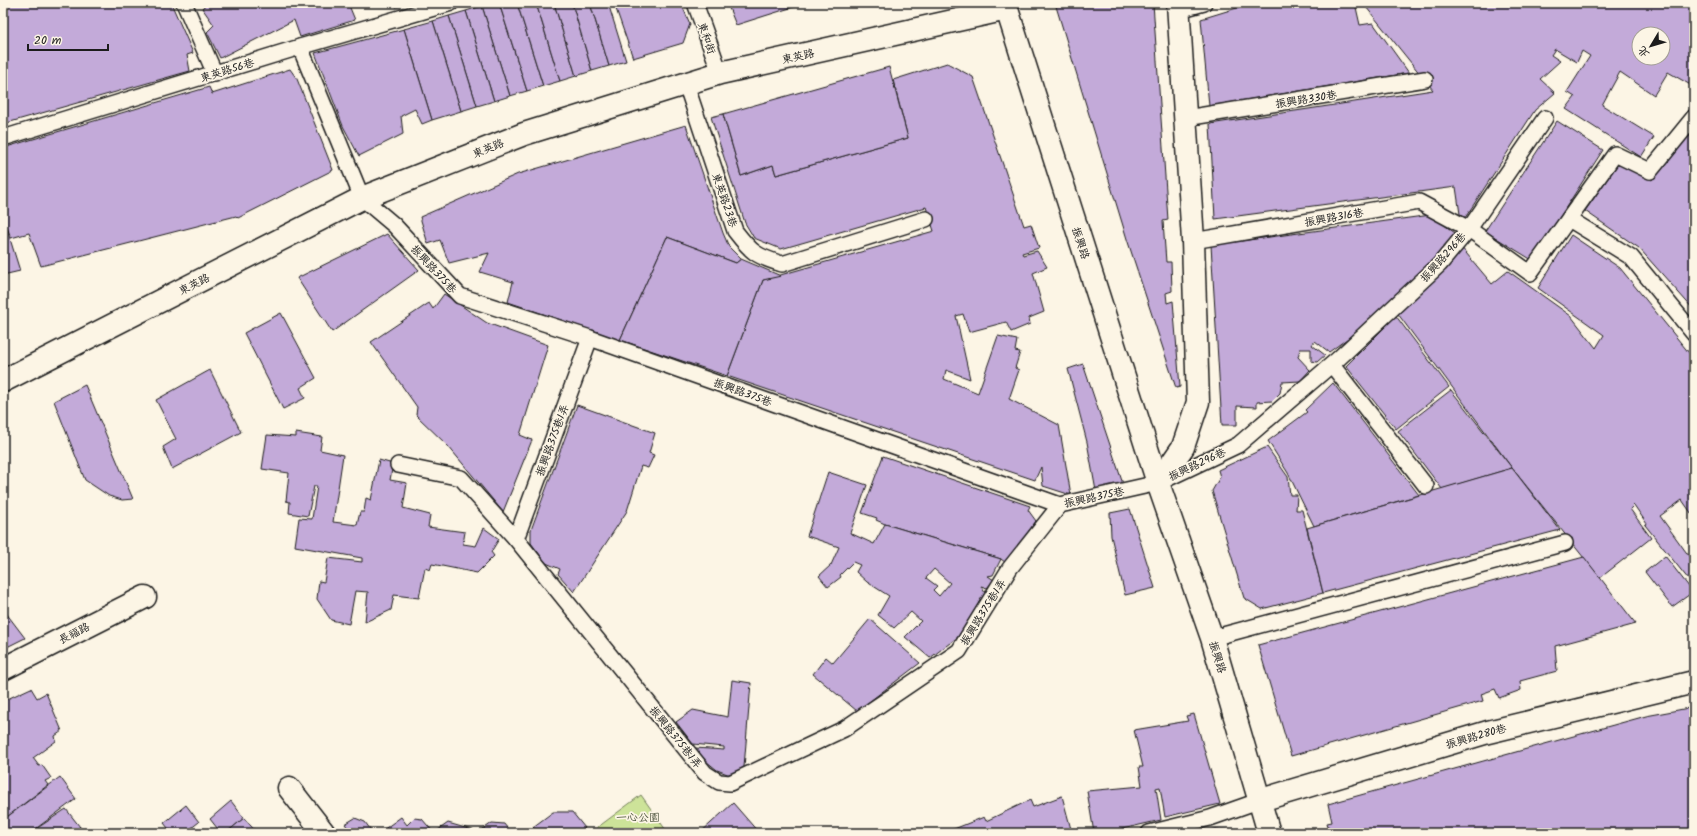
<svg xmlns="http://www.w3.org/2000/svg" width="1697" height="836" viewBox="0 0 1697 836" font-family="Kalam,'LXGW WenKai TC',sans-serif">
  <rect width="100%" height="100%" fill="#fcf5e5"/>
  <filter id="ink" filterUnits="userSpaceOnUse"><feTurbulence type="fractalNoise" baseFrequency=".025" numOctaves="2"/><feDisplacementMap in="SourceGraphic" scale="8" xChannelSelector="R" yChannelSelector="G"/><feConvolveMatrix kernelMatrix="1 2 1 2 8 2 1 2 1" color-interpolation-filters="sRGB"/></filter>
  <g filter="url(#ink)">
    <path fill="#cde399" stroke="#74805a" d="M641,795L668,833H590Z"/>
    <g fill="#c3aad9" stroke="#1c1c1c" fill-rule="evenodd">
      <path d="M3,3H171L193,53L187,55L190,71L3,124Z"/>
      <path d="M208,3H348L355,20L300,37L294,20L220,58L207,32L214,25L202,8Z"/>
      <path d="M395,3H411L396,7Z"/>
      <path d="M492,3H499L527,91L510,96L482,6Z"/>
      <path d="M499,3H517L543,86L527,91Z"/>
      <path d="M517,3H536L560,81L543,86Z"/>
      <path d="M536,3H554L576,76L560,81Z"/>
      <path d="M554,3H572L592,71L576,76Z"/>
      <path d="M572,3H590L609,66L592,71Z"/>
      <path d="M590,3H608L626,61L609,66Z"/>
      <path d="M614,3H681L690,24L683,43L633,58Z"/>
      <path d="M727,3H806L736,25Z"/>
      <path d="M1055,3H1153L1168,220L1163,221L1166,262H1171L1172,291L1166,293L1167,303L1173,301L1180,387L1176,388L1127,239Z"/>
      <path d="M1253,3H1355L1360,25L1373,23L1409,73L1209,106L1201,19Z"/>
      <path d="M1370,3H1694V87L1668,72L1654,95L1620,72L1602,105L1654,137L1641,157L1566,109L1575,97L1567,92L1590,56L1582,51L1577,62L1555,49L1551,55L1560,61L1540,79L1555,93L1535,110L1465,218L1460,214L1456,187L1215,219L1210,124L1433,90L1366,7ZM1639,34H1663V58H1639Z"/>
      <path d="M482,6L510,96L494,101L466,11Z"/>
      <path d="M466,11L494,101L477,106L449,16Z"/>
      <path d="M449,16L477,106L461,111L433,21Z"/>
      <path d="M433,21L461,111L432,120L404,29Z"/>
      <path d="M404,29L432,120L422,124L415,109L401,116L403,134L359,156L343,126L315,53Z"/>
      <path d="M947,63L973,77L1024,226L1031,224L1039,248L1022,253L1023,255L1037,251L1047,267L1033,273L1044,312L1029,318L1030,324L1011,332L1006,322L969,332L963,314L956,316L970,379L946,370L944,379L978,393L998,336L1017,340L1015,351L1020,352L1015,368L1019,370L1009,399L1059,425L1071,495L1043,486L1041,467L1035,480L727,376L763,280L934,231L926,207L781,249L754,238L745,223L711,117L723,114L741,176L773,165L776,175L908,138L893,80Z"/>
      <path d="M889,67L908,138L776,175L773,165L741,176L723,114Z"/>
      <path d="M290,69L297,79L333,170L238,218L236,216L41,266L29,233L11,238L3,216V148L209,87L212,94Z"/>
      <path d="M1557,121L1603,150L1532,260L1485,231Z"/>
      <path d="M686,125L723,233L729,247L741,259L736,263L667,237L620,340L508,302L513,282L480,272L489,253L449,263L440,240L428,244L420,217L518,174Z"/>
      <path d="M1693,129L1694,130V310L1639,248L1585,211L1620,161L1652,180Z"/>
      <path d="M1431,215L1455,233L1457,238L1377,317L1329,352L1315,341L1312,345L1325,355L1317,362L1311,361V349H1300L1298,357L1310,370L1300,381L1282,382L1280,393L1272,401L1257,402V407L1237,406V425H1222L1211,245Z"/>
      <path d="M6,226L20,271L3,275V227Z"/>
      <path d="M387,234L419,270L332,332L297,278Z"/>
      <path d="M1571,235L1620,268L1694,359V517L1682,500L1660,516L1694,563V576L1689,580L1645,525L1647,524L1634,505L1630,509L1651,538L1600,578L1512,468L1398,314L1461,247L1492,284L1508,271L1571,316L1596,348L1604,335L1538,288Z"/>
      <path d="M667,237L736,263L741,259L781,276L763,280L727,376L620,340Z"/>
      <path d="M444,294L487,323L548,345L520,435L532,440L503,512L448,446L416,415L417,407L371,342L429,303L433,309Z"/>
      <path d="M281,313L316,378L300,388L305,398L283,409L244,333Z"/>
      <path d="M1396,316L1449,387L1396,429L1346,366Z"/>
      <path d="M1083,364L1124,487L1096,491L1087,442L1068,369Z"/>
      <path d="M210,370L241,432L172,469L163,447L176,439L156,400Z"/>
      <path d="M1333,383L1419,495L1314,526L1288,473L1268,441L1307,412L1305,410Z"/>
      <path d="M85,385L133,499L122,500L109,496L85,480L54,401Z"/>
      <path d="M1451,390L1512,468L1442,489L1398,431Z"/>
      <path d="M577,405L655,433L649,453L654,455L648,468L641,466L627,511L574,592L558,574L560,569L546,563L531,543V530Z"/>
      <path d="M296,433L322,437L320,450L343,455L333,522L357,525L360,512H364L366,498L371,500L379,460L393,464L390,480L407,483L403,508L430,515L428,527L465,532L463,544L476,546L484,528L499,539L491,552L494,556L477,573L432,564L430,570L425,568L419,598L394,595L391,610L365,622L368,592L355,591L349,624L331,620L317,599L319,581L324,582L328,558L362,562V558L295,546L299,518L312,519L317,486H314L308,516L289,513L290,502L286,501L289,473L262,469L267,435L296,437Z"/>
      <path d="M1267,447L1288,477L1290,495H1297L1296,510H1302L1323,593L1262,609L1244,598L1212,491L1220,477L1218,470Z"/>
      <path d="M883,456L1030,506L1028,510L1036,521L1006,563L1001,559L885,524L876,520L877,518L862,513Z"/>
      <path d="M1512,468L1560,530L1323,593L1307,528Z"/>
      <path d="M828,472L867,485L850,533L874,544L885,524L1001,559L993,575L988,576L994,580L987,588L981,586L985,593L958,637L930,658L905,637L921,621L911,612L894,628L878,615L889,596L867,582L856,572L860,565L853,562L840,575L841,577L828,587L819,576L831,565L839,547L807,536ZM934,569L950,583L939,596L933,590L937,586L926,578Z"/>
      <path d="M1130,509L1155,588L1125,595L1111,536L1110,513Z"/>
      <path d="M1665,556L1693,592L1672,607L1645,572Z"/>
      <path d="M1584,557L1636,624L1555,646L1557,671L1520,681L1521,690L1499,698L1495,689L1481,694L1483,701L1291,756L1258,645Z"/>
      <path d="M3,609L25,638L3,649Z"/>
      <path d="M870,619L920,663L857,711L813,674L826,657L833,663Z"/>
      <path d="M732,680L751,683L744,767L730,775L717,770L706,761L695,748L724,750V747L693,744L676,722L693,710L728,717Z"/>
      <path d="M31,688L37,698L46,693L62,731L55,736L56,741L33,758L39,766L42,765L51,778L45,781L48,785L3,820V701Z"/>
      <path d="M1694,707V833H1330L1327,823L1332,822L1328,804L1646,716Z"/>
      <path d="M1194,714L1220,804L1165,817L1160,787L1156,788L1161,820L1105,833H1094L1087,791L1142,786L1139,767H1143L1134,730L1188,721L1186,716Z"/>
      <path d="M60,777L76,799L30,833H9L3,825V820Z"/>
      <path d="M1062,796L1072,833H944L984,817L986,821L1030,800L1033,807Z"/>
      <path d="M231,801L244,818L226,833H221L210,819Z"/>
      <path d="M733,803L759,833H700Z"/>
      <path d="M186,805L199,822L185,833H172L164,823Z"/>
      <path d="M66,809L80,827L73,833H30Z"/>
      <path d="M553,812H572L585,828L578,833H530L535,829L533,827Z"/>
      <path d="M401,817L407,825L414,818L422,819L434,833H379Z"/>
      <path d="M244,818L257,833H226Z"/>
      <path d="M355,818L365,822L373,833H352L345,824Z"/>
      <path d="M448,823L479,832L492,823L504,824L511,833H434Z"/>
      <path d="M80,827L84,833H73Z"/>
      <path d="M1216,829L1228,830L1229,833H1193Z"/>
    </g>
    <g fill="none" stroke-linecap="round" stroke-linejoin="round">
      <defs>
        <g id="service">
          <path d="M184,3L215,74"/>
          <path d="M695,3L720,73"/>
          <path d="M1179,10L1204,3"/>
          <path d="M300,47L362,198L394,225L460,296L590,338L1060,505L1158,483L1238,445L1338,359L1440,264L1469,229L1530,273L1615,154L1650,171L1694,117"/>
          <path d="M686,84L735,231C752,253 756,256 782,264L926,219"/>
          <path d="M1186,118L1425,79"/>
          <path d="M3,138L300,47L451,3"/>
          <path d="M1569,219L1631,257L1694,334"/>
          <path d="M1193,241L1419,202L1469,229L1545,118"/>
          <path d="M590,338L516,539L705,773L719,782L730,783L844,729L959,651L1010,568L1060,505"/>
          <path d="M1332,365L1426,486"/>
          <path d="M398,465L461,478L516,539"/>
          <path d="M1212,638L1565,543"/>
          <path d="M1149,833L1210,818L1261,800"/>
        </g>
        <g id="minor">
          <path d="M3,381L362,198L524,134L720,73L1007,9"/>
          <path d="M1158,483L1183,447L1198,402L1193,241L1178,3"/>
          <path d="M3,669L145,597"/>
          <path d="M289,788L324,833"/>
          <path d="M1261,800L1488,732L1694,682"/>
        </g>
        <path id="secondary" d="M1005,3L1158,483L1212,638L1269,833"/>
      </defs>
      <use href="#service" stroke="#1c1c1c" stroke-width="18"/>
      <use href="#minor" stroke="#1c1c1c" stroke-width="25"/>
      <use href="#secondary" stroke="#1c1c1c" stroke-width="25"/>
      <use href="#service" stroke="#fcf5e5" stroke-width="15"/>
      <use href="#minor" stroke="#fcf5e5" stroke-width="22"/>
      <use href="#secondary" stroke="#fcf5e5" stroke-width="22"/>
    </g>
  </g>
  <g text-anchor="middle" stroke-width="3.5" stroke-linejoin="round" paint-order="stroke">
    <g font-size="11" fill="#1c1c1c" stroke="#fcf5e5">
      <text transform="translate(707 38) rotate(71)" y="4">東和街</text>
      <text transform="translate(798 56) rotate(-13)" y="4">東英路</text>
      <text transform="translate(227 70) rotate(-17)" y="4">東英路56巷</text>
      <text transform="translate(1306 99) rotate(-9)" y="4">振興路330巷</text>
      <text transform="translate(488 148) rotate(-22)" y="4">東英路</text>
      <text transform="translate(725 200) rotate(71)" y="4">東英路23巷</text>
      <text transform="translate(1334 217) rotate(-10)" y="4">振興路316巷</text>
      <text transform="translate(1081 243) rotate(72)" y="4">振興路</text>
      <text transform="translate(1443 257) rotate(-48)" y="4">振興路296巷</text>
      <text transform="translate(434 269) rotate(47)" y="4">振興路375巷</text>
      <text transform="translate(194 284) rotate(-27)" y="4">東英路</text>
      <text transform="translate(743 392) rotate(20)" y="4">振興路375巷</text>
      <text transform="translate(552 440) rotate(-70)" y="4">振興路375巷1弄</text>
      <text transform="translate(1197 464) rotate(-25)" y="4">振興路296巷</text>
      <text transform="translate(1094 497) rotate(-12)" y="4">振興路375巷</text>
      <text transform="translate(983 612) rotate(-58)" y="4">振興路375巷1弄</text>
      <text transform="translate(74 633) rotate(-27)" y="4">長福路</text>
      <text transform="translate(1218 657) rotate(73)" y="4">振興路</text>
      <text transform="translate(1476 736) rotate(-16)" y="4">振興路280巷</text>
      <text transform="translate(676 737) rotate(51)" y="4">振興路375巷1弄</text>
    </g>
    <g font-size="11" fill="#515842" stroke="#fcf5e5">
      <text x="638" y="821">一心公園</text>
    </g>
  </g>
  <rect width="1697" height="836" fill="none" stroke="#fcf5e5" stroke-width="16"/>
  <rect x="8" y="8" width="1681" height="820" fill="none" stroke="#1c1c1c" stroke-width="1.5" filter="url(#ink)"/>
  <g transform="translate(1651 46) rotate(232)"><circle r="19" fill="#fcf5e5" stroke="#a29e95"/>
  <path d="M0-3L7 15L0 10L-7 15Z" fill="#1c1c1c"/>
  <text y="-6" font-size="11" font-weight="bold" text-anchor="middle" fill="#1c1c1c">北</text>
  </g>
  <path d="M28 44v6h80v-6" fill="none" stroke="#1c1c1c" stroke-width="2"/>
  <text x="34" y="44" font-size="12" fill="#1c1c1c" stroke="#fcf5e5" stroke-width="3" paint-order="stroke">20 m</text>
</svg>
